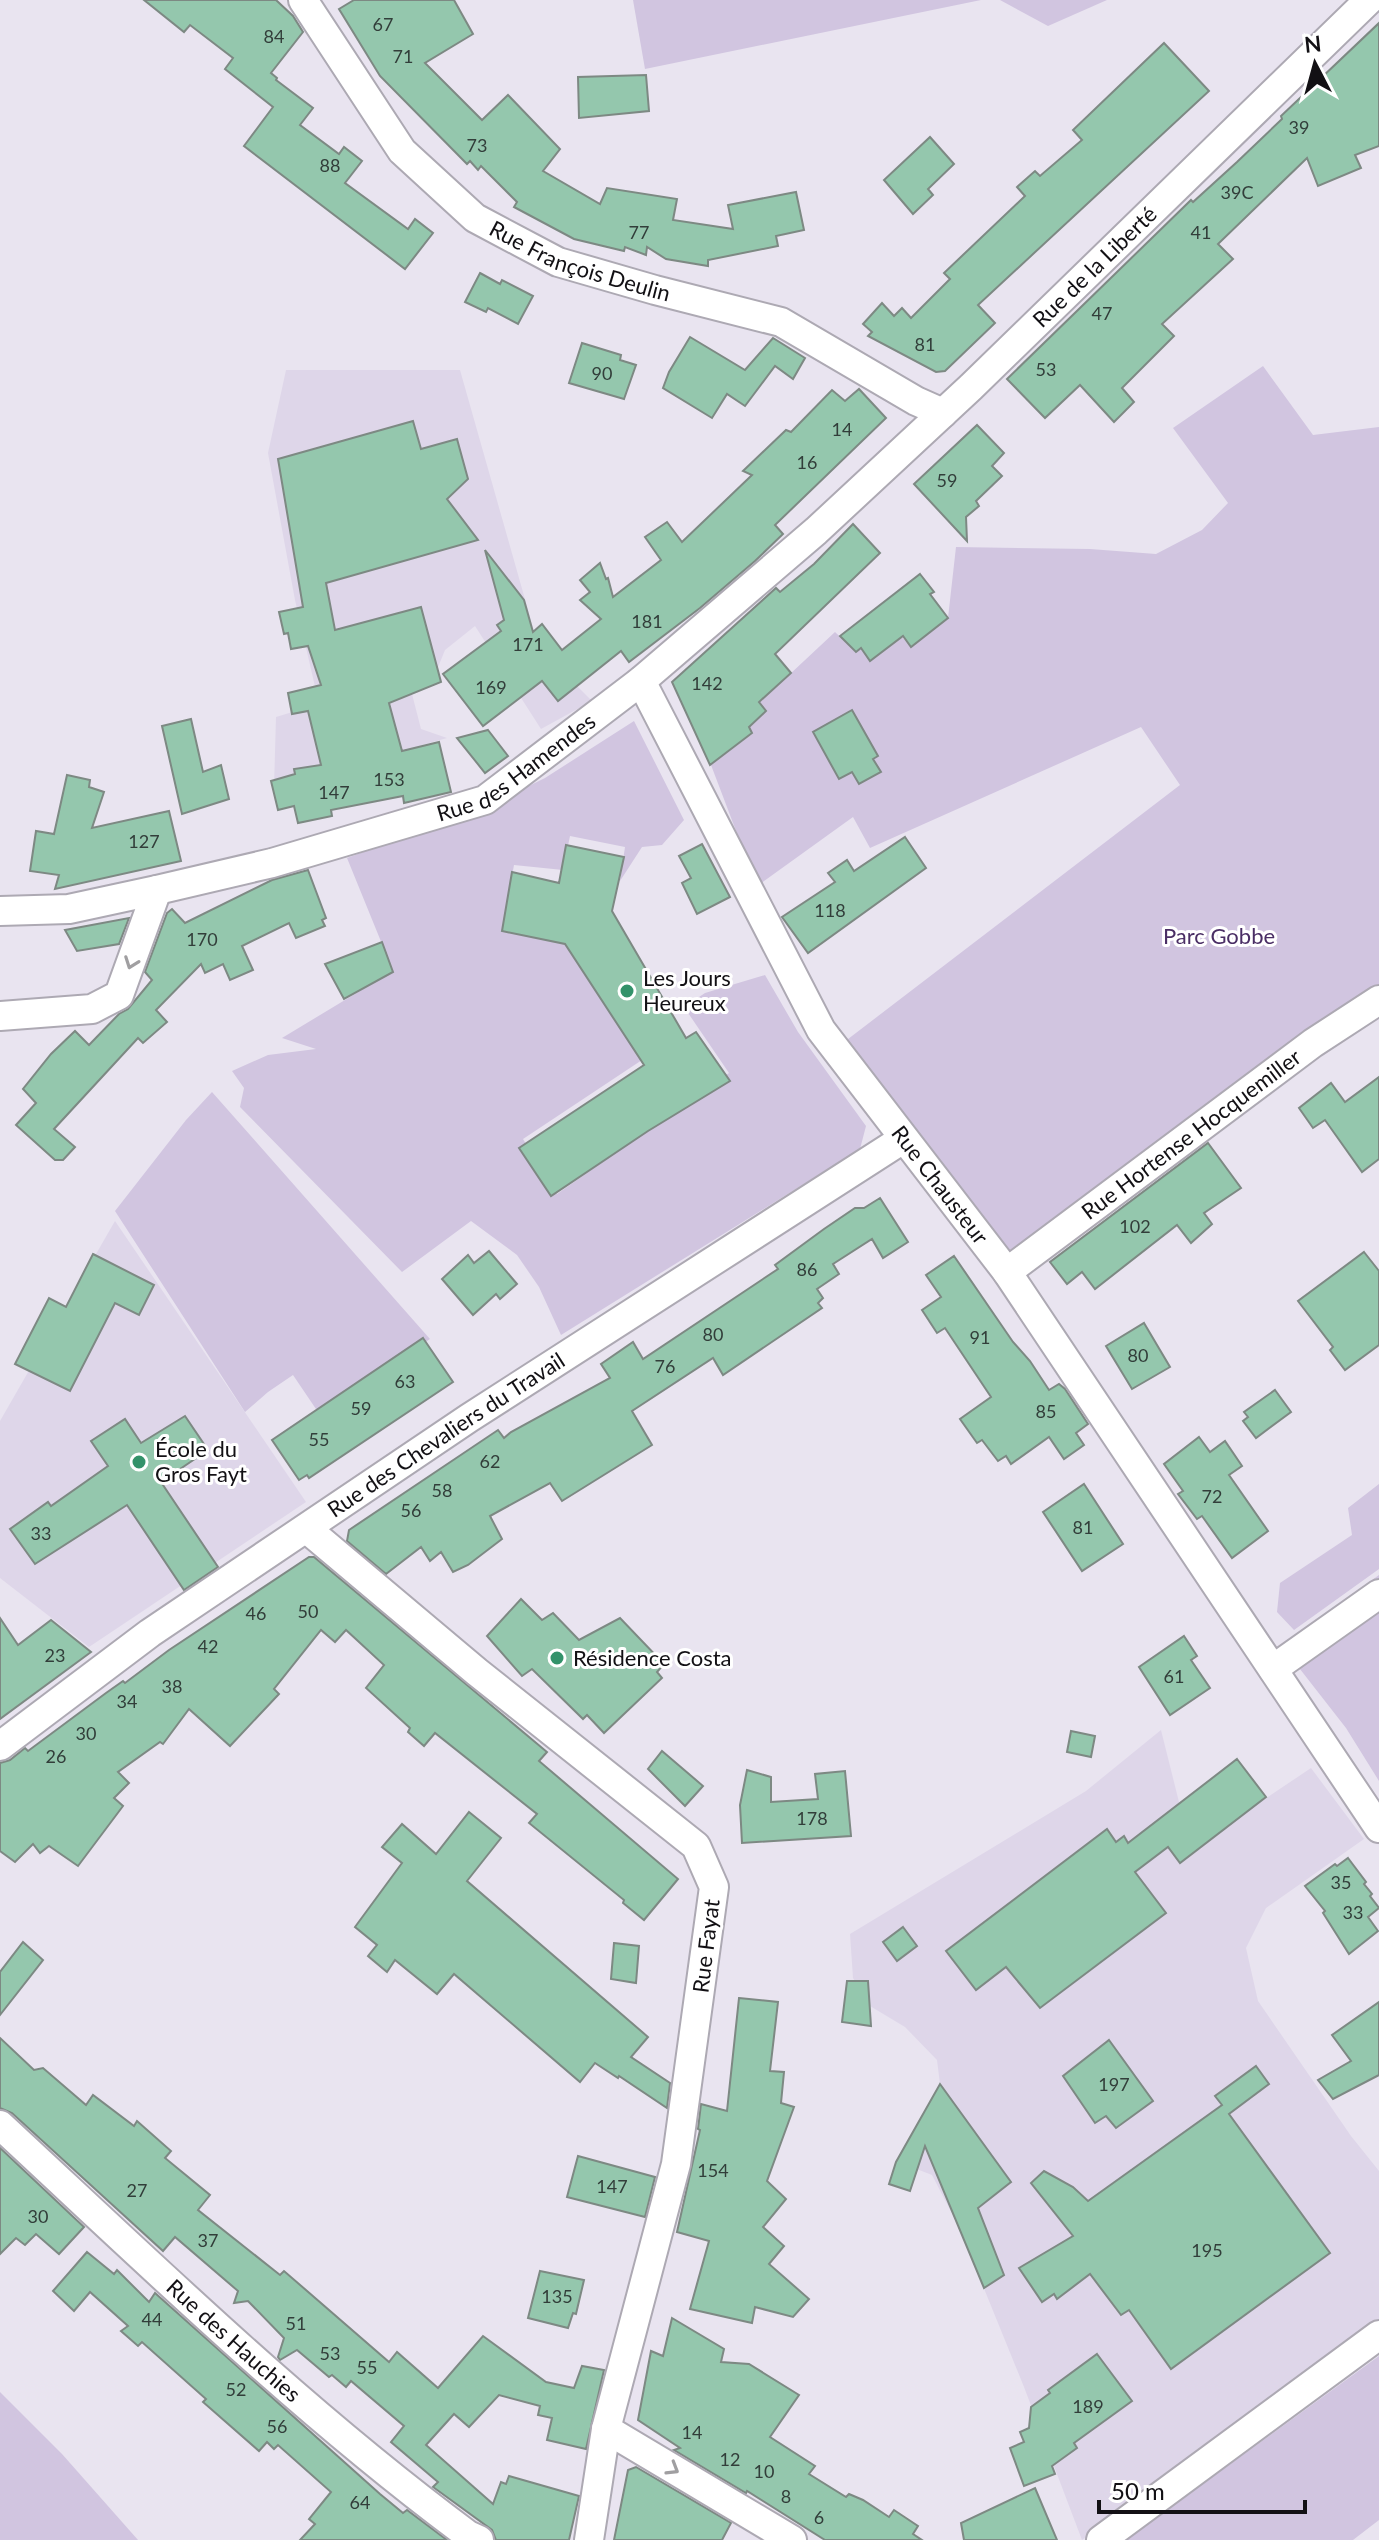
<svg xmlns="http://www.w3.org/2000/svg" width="1379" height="2540" viewBox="0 0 1379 2540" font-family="Lato,sans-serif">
  <rect width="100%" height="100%" fill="#e9e4f0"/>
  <g fill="#ded6e9">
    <path d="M286,370H460L534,631L576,685L592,701L541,729L475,626L445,650L432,682L412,694L421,729L447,738L274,788L276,717L319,704L295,600L268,453Z"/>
    <path d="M115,1221L306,1502L89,1647L0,1578V1421Z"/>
    <path d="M1161,1730L1179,1802L1213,1834L1311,1768L1364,1839L1266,1908L1246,1948L1258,2001L1351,2136L1379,2171V2320L1082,2540L1024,2387L959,2227L932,2175L896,2161L940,2084L937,2060L905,2027L870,2006L853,1978L850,1934L1086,1791Z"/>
  </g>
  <g fill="#d1c5e0">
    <path d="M633,0H981L645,69Z"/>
    <path d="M1000,0H1107L1048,26Z"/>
    <path d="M1263,366L1313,435L1379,427V1000L1007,1272L835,1049L1180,785L1141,727L870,848L853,817L757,886L711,765L752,734L749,727L759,703L835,632L856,652L862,647L870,661L902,637L911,647L948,618L956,547L1090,549L1156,554L1202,530L1228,503L1173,428Z"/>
    <path d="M634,721L684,820L662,845L642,847L620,881L625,847L570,836L563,870L514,865L504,920L568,935L645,1058L523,1139L557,1194L729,1073L684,1007L705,993L765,975L798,1032L866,1126L860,1149L561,1335L539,1287L517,1255L471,1221L402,1272L240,1107L244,1088L232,1071L268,1055L316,1049L282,1038L393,971L347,858L482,809L545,778Z"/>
    <path d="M212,1092L430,1339L318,1412L293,1375L268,1392L245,1412L115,1211L186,1120Z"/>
    <path d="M1379,1484V1569L1294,1630L1277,1612L1280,1583L1352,1535L1348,1508Z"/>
    <path d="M1379,1575V1781L1346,1728L1282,1646Z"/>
    <path d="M1379,2356V2520L1353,2540H1126Z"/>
    <path d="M0,2392L62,2454L138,2540H0Z"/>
  </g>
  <g fill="#94c7ad" stroke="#7d8983" stroke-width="2">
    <path d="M144,0H276L293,16L303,32L271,73L277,78L276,80L313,108L300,125L339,154L344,147L362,161L345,183L408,229L415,219L433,233L405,269L244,146L273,107L225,69L233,58L190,25L184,32Z"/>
    <path d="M354,0H454L473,34L425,63L482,120L508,95L560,149L543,171L600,204L607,188L677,199L673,220L733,229L728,205L796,192L804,230L776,236L778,246L708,260V266L666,259L647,247L646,255L625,247L624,251L574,239L514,207L517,202L481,166L478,170L470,161L467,164L380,76L339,9Z"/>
    <path d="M1379,23V146L1355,155L1361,168L1318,186L1307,158L1218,244L1233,259L1162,324L1174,336L1122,388L1134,402L1114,422L1080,385L1045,418L1007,379L1191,200L1193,202L1237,162L1282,119L1281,116Z"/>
    <path d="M1164,43L1209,91L978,305L995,323L945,371L936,372L868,336L872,332L863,324L882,303L894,316L902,308L911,318L950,279L944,273L1025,196L1017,187L1035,171L1040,176L1082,140L1073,130Z"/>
    <path d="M646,75L649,111L579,118L578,77Z"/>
    <path d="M930,137L954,164L928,189L933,195L913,214L884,180Z"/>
    <path d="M480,273L500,284L502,280L533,296L518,324L488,308L486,312L465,302Z"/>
    <path d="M690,337L745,370L773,338L805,358L793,379L775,366L745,406L727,394L712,418L663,388L669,372Z"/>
    <path d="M582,343L621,355L620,360L636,365L624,399L569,383Z"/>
    <path d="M859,389L886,418L775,525L783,534L755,561L700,608L629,662L621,651L558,701L542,681L483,726L443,674L501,631L497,625L504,620L485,550L524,600L533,632L542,624L562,650L601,619L580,600L590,592L580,580L600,563L606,579L608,578L613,597L661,560L645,537L667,522L682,542L752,475L743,471L786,430L791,432L832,390L845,401Z"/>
    <path d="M413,421L421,449L457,439L468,479L447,499L478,540L326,583L335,630L421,607L441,682L389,703L402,751L439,742L451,792L404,803L403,796L331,810L332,816L298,823L294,806L278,810L271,781L295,774L294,769L321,765L308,711L292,714L288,693L321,685L308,646L291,649L288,633L284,634L279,612L303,607L278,459Z"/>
    <path d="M977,425L1004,453L992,466L1002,476L976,501L979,506L966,517L967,541L914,484Z"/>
    <path d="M853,524L880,553L775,654L791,673L759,702L766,711L749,727L752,733L710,765L672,682L776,588L780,592L814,564Z"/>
    <path d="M920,574L934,592L930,594L948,618L911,647L903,636L870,661L861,648L856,652L840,636Z"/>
    <path d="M852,710L878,756L873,759L881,772L859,784L852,772L839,779L813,732Z"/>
    <path d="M191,719L203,772L221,765L229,799L182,814L162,726Z"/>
    <path d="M488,730L508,756L485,773L457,738Z"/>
    <path d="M67,775L90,780L89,787L104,792L92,828L169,811L181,861L55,889L59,875L30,871L36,831L54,834Z"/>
    <path d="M905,837L926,868L808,953L782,917L835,882L828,873L847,860L854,871Z"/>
    <path d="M702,844L730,897L697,914L682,883L691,878L679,856Z"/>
    <path d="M566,845L624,857L612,911L686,1038L696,1032L730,1081L648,1131L551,1196L519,1148L644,1065L565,944L502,931L512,872L559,883Z"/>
    <path d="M308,870L326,918L322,920L325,926L296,938L289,923L242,946L253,970L230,980L223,964L205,973L201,964L156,1010L167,1022L143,1043L138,1038L54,1129L75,1147L63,1160H55L16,1125L36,1103L23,1089L51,1054L75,1031L89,1045L119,1014L128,1009L152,980L145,972L167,913L172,909L185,923L272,880Z"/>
    <path d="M129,918L119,944L77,951L65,930Z"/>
    <path d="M382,942L393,972L344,999L325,964Z"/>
    <path d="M1379,1077V1159L1362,1172L1325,1120L1313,1128L1299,1108L1331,1083L1345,1102Z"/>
    <path d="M1208,1143L1241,1188L1204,1213L1212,1224L1191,1243L1177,1225L1095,1289L1082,1272L1067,1284L1050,1262Z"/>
    <path d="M880,1198L908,1242L883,1258L872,1239L833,1264L839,1274L817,1289L823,1298L818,1303L822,1308L723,1375L713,1358L632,1411L652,1445L562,1501L550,1483L490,1516L502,1539L468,1565L453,1572L441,1552L430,1561L421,1547L386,1574L347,1541L349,1530L498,1430L504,1438L511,1432L610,1378L601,1364L633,1342L643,1359L778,1269L775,1265L824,1229L855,1208H864Z"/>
    <path d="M489,1251L517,1284L500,1299L496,1294L473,1315L442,1279L468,1255L474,1263Z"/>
    <path d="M1364,1252L1379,1271V1345L1345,1370L1330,1350L1333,1347L1298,1301Z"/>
    <path d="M93,1254L154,1285L139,1315L115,1303L70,1391L15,1364L49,1298L66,1307Z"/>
    <path d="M954,1256L1013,1342L1030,1361L1049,1390L1059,1384L1065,1389L1088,1424L1076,1433L1084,1445L1064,1459L1049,1437L1011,1464L1006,1456L998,1461L982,1440L977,1443L960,1419L991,1397L945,1328L937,1333L922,1310L941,1297L926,1275Z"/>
    <path d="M1144,1323L1170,1367L1132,1389L1106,1346Z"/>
    <path d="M423,1338L453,1382L309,1478L307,1475L299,1480L272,1440Z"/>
    <path d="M1275,1390L1291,1412L1256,1438L1243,1421L1248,1417L1244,1412Z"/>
    <path d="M185,1416L208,1450L161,1482L218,1567L184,1590L127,1505L35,1564L10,1529L48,1502L51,1506L108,1466L91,1441L125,1419L141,1443Z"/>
    <path d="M1199,1437L1210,1452L1225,1441L1242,1466L1229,1475L1268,1531L1232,1558L1202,1516L1197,1519L1178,1494L1183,1491L1164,1464Z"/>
    <path d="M1084,1484L1123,1544L1082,1571L1043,1512Z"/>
    <path d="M309,1557H314L547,1752L539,1761L678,1879L644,1920L623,1903L624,1900L529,1823L537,1814L435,1733L424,1746L408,1732L410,1728L366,1688L384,1665L346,1630L335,1642L321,1630L274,1689L279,1694L230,1746L189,1709L163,1744L160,1742L118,1772L129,1783L114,1798L123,1806L78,1866L49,1846L40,1853L33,1844L15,1862L0,1851V1763L10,1760L25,1748L28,1751L106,1693L123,1681L125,1683L169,1650Z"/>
    <path d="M521,1599L542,1620L553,1613L579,1640L620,1618L664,1664L657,1672L662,1678L604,1733L587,1715L583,1719L532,1669L522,1676L487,1636Z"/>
    <path d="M0,1618L18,1645L51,1620L91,1652L0,1719Z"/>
    <path d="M1184,1636L1197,1656L1191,1660L1210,1688L1170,1715L1139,1667Z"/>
    <path d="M1071,1731L1095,1736L1091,1757L1067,1752Z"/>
    <path d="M662,1751L703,1786L685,1806L648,1769Z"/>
    <path d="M1237,1759L1266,1797L1180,1863L1168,1847L1135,1872L1166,1913L1040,2008L1006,1967L976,1990L946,1951L1107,1829L1116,1842L1124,1836L1128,1843Z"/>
    <path d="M747,1770L771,1777V1802L818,1799L815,1774L845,1771L851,1836L742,1843L740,1805Z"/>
    <path d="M469,1812L501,1838L467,1881L648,2037L631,2057L670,2083L667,2108L619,2076L618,2078L595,2063L580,2082L454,1974L437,1994L395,1960L387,1972L368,1956L377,1945L355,1927L402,1863L382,1847L402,1824L436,1854Z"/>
    <path d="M1348,1858L1366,1882L1364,1884L1372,1894L1370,1896L1379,1908L1368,1917L1378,1931L1349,1954L1323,1913L1325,1911L1305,1886L1335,1864L1337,1866Z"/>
    <path d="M903,1927L917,1946L897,1961L883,1942Z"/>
    <path d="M23,1942L43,1960L0,2015V1972Z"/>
    <path d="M614,1943L639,1946L636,1983L611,1979Z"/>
    <path d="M847,1981H868L871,2026L842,2022Z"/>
    <path d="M739,1998L778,2002L770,2071L784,2072L781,2103L794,2107L767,2181L786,2199L763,2227L784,2246L769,2264L809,2299L793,2317L755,2307L752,2323L690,2309L709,2241L677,2232L700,2130L698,2129L701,2104L727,2111Z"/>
    <path d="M1379,2002V2075L1333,2099L1318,2080L1351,2061L1332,2035Z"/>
    <path d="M0,2038L34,2070L43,2068L86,2105L93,2095L134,2126L137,2121L171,2151L165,2158L210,2195L198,2210L280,2275L284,2271L389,2362L397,2352L438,2388L483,2336L546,2382L574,2388L582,2366L604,2370L586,2449L547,2440L552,2418L538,2415L540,2406L499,2395L469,2427L454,2414L426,2445L493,2504L501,2482L506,2484L509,2476L579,2496L569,2540H496L492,2530L433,2487L438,2482L391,2442L404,2426L351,2381L346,2387L332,2375L329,2377L297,2350L280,2360L278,2357L284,2338L248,2301L234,2303L238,2291L175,2237L163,2251L12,2113L0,2108Z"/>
    <path d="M1109,2040L1153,2101L1116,2128L1106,2116L1095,2123L1063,2076Z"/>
    <path d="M1256,2066L1269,2084L1229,2114L1330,2253L1171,2369L1129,2310L1121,2315L1090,2274L1057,2299L1054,2294L1042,2302L1019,2268L1073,2236L1031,2183L1044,2171L1073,2187L1088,2201L1222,2105L1215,2096Z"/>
    <path d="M940,2084L1011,2182L978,2208L1004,2275L984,2288L925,2146L910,2191L889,2184L896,2162Z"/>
    <path d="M0,2148L84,2227L59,2254L36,2234L25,2245L16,2238L0,2254Z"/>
    <path d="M578,2156L655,2177L645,2217L567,2197Z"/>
    <path d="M87,2252L114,2274L117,2270L149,2302L155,2293L380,2494L403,2513L407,2510L447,2540H300L315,2524L309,2519L331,2492L278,2445L274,2449L267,2442L259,2451L203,2402L206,2399L142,2342L138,2346L121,2331L128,2326L90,2292L74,2311L53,2291Z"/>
    <path d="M540,2271L584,2280L576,2314L573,2313L568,2328L528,2318Z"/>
    <path d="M672,2318L724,2349L721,2362L749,2364L799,2395L770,2437L815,2466L809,2474L846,2497L849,2494L863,2500L889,2517L894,2510L918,2526L913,2534L922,2540H825L747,2491L746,2493L674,2450L680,2448L638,2420L651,2351L663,2356Z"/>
    <path d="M1097,2354L1132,2401L1074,2443L1077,2448L1052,2466L1055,2474L1024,2486L1010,2448L1024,2442L1020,2432L1029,2428L1031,2407L1050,2393L1048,2390Z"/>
    <path d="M636,2467L731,2523L722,2540H614L628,2470Z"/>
    <path d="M1035,2488L1057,2540H964L961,2523Z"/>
  </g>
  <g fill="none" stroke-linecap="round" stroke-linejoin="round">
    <defs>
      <g id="minor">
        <path id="s1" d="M303,0L402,151L475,218L558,262L655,290L781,322L916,401L943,413"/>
        <path id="s2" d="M641,681L821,1030L1007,1272L1379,1828"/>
        <path id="s3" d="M0,911L69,909L157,890L272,863L485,800L641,681L816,531L971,387L1369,0"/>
        <path d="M0,1016L92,1009L119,995L157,890"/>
        <path id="s4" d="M1007,1272L1313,1043L1379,1000"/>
        <path d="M307,1529L477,1672L696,1846L714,1887L676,2164L606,2429L589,2540"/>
        <path d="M1273,1669L1379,1594"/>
        <path id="s5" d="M0,1746L150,1633L469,1418L903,1139"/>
        <path id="s6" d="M0,2125C152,2266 302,2412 468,2535L479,2540"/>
        <path d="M606,2429L792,2540"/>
        <path d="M1101,2540L1379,2335"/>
      </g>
    </defs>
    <use href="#minor" stroke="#ada9b3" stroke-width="32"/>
    <use href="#minor" stroke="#fff" stroke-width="28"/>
  </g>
  <defs><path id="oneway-chevron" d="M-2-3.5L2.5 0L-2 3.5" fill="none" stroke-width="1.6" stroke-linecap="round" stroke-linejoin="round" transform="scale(2)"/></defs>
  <g stroke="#a09fa1">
    <use href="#oneway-chevron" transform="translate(131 963) rotate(110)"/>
    <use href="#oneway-chevron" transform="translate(673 2469) rotate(31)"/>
  </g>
  <g fill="#33926a" stroke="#fff" stroke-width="3">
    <circle cx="627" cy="991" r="8"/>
    <circle cx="139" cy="1462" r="8"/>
    <circle cx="557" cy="1658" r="8"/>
  </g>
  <g text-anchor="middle" stroke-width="6" stroke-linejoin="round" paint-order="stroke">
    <g font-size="18" fill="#323e3a">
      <text x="383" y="31">67</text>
      <text x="274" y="43">84</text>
      <text x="403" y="63">71</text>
      <text x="1299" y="134">39</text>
      <text x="477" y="152">73</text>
      <text x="330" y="172">88</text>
      <text x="1237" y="199">39C</text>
      <text x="639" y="239">77</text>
      <text x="1201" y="239">41</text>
      <text x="1102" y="320">47</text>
      <text x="925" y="351">81</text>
      <text x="1046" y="376">53</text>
      <text x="602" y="380">90</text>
      <text x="842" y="436">14</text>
      <text x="807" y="469">16</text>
      <text x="947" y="487">59</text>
      <text x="647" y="628">181</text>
      <text x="528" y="651">171</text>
      <text x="707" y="690">142</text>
      <text x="491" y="694">169</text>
      <text x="389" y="786">153</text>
      <text x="334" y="799">147</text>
      <text x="144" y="848">127</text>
      <text x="830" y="917">118</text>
      <text x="202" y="946">170</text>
      <text x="1135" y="1233">102</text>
      <text x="807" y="1276">86</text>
      <text x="713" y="1341">80</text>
      <text x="980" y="1344">91</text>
      <text x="1138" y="1362">80</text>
      <text x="665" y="1373">76</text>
      <text x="405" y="1388">63</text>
      <text x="361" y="1415">59</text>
      <text x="1046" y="1418">85</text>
      <text x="319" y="1446">55</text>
      <text x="490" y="1468">62</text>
      <text x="442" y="1497">58</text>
      <text x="1212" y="1503">72</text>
      <text x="411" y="1517">56</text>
      <text x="1083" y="1534">81</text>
      <text x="41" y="1540">33</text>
      <text x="308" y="1618">50</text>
      <text x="256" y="1620">46</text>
      <text x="208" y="1653">42</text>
      <text x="55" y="1662">23</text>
      <text x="1174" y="1683">61</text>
      <text x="172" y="1693">38</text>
      <text x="127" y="1708">34</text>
      <text x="86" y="1740">30</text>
      <text x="56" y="1763">26</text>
      <text x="812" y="1825">178</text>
      <text x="1341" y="1889">35</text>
      <text x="1353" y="1919">33</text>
      <text x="1114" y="2091">197</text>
      <text x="713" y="2177">154</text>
      <text x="612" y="2193">147</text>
      <text x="137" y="2197">27</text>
      <text x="38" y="2223">30</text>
      <text x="208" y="2247">37</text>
      <text x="1207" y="2257">195</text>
      <text x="557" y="2303">135</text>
      <text x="152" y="2326">44</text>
      <text x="296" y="2330">51</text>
      <text x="330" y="2360">53</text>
      <text x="367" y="2374">55</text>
      <text x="236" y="2396">52</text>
      <text x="1088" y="2413">189</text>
      <text x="277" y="2433">56</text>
      <text x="692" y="2439">14</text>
      <text x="730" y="2466">12</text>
      <text x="764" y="2478">10</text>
      <text x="786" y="2503">8</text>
      <text x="360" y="2509">64</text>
      <text x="819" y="2524">6</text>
    </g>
    <g font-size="22" fill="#121014" stroke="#fff">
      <text dy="8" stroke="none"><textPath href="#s1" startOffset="394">Rue François Deulin</textPath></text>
      <text dy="8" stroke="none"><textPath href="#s3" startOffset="1310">Rue de la Liberté</textPath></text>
      <text dy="8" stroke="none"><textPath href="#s3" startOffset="542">Rue des Hamendes</textPath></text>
      <text dy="8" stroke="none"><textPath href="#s4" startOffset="230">Rue Hortense Hocquemiller</textPath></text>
      <text dy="8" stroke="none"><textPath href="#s2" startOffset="588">Rue Chausteur</textPath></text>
      <text dy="8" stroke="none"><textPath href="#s5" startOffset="544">Rue des Chevaliers du Travail</textPath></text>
      <text transform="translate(706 1946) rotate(-83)" y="8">Rue Fayat</text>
      <text dy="8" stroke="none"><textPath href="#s6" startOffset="318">Rue des Hauchies</textPath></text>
    </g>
    <g font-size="22" fill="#4a2e65" stroke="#fff">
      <text x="1219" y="944">Parc Gobbe</text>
    </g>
    <g font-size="22" fill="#121014" stroke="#fff" text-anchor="start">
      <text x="643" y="986">Les Jours<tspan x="643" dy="25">Heureux</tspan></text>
      <text x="155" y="1457">École du<tspan x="155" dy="25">Gros Fayt</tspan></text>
      <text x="573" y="1666">Résidence Costa</text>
    </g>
  </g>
  <g transform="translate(1315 64) rotate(354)" stroke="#ffffff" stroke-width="6" paint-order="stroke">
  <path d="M0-6L14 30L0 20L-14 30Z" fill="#121014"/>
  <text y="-12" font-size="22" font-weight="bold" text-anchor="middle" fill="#121014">N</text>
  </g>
  <path d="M1099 2500v12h206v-12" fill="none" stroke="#121014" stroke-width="4"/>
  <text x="1111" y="2500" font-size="24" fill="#121014" stroke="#ffffff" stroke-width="6" paint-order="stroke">50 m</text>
</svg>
